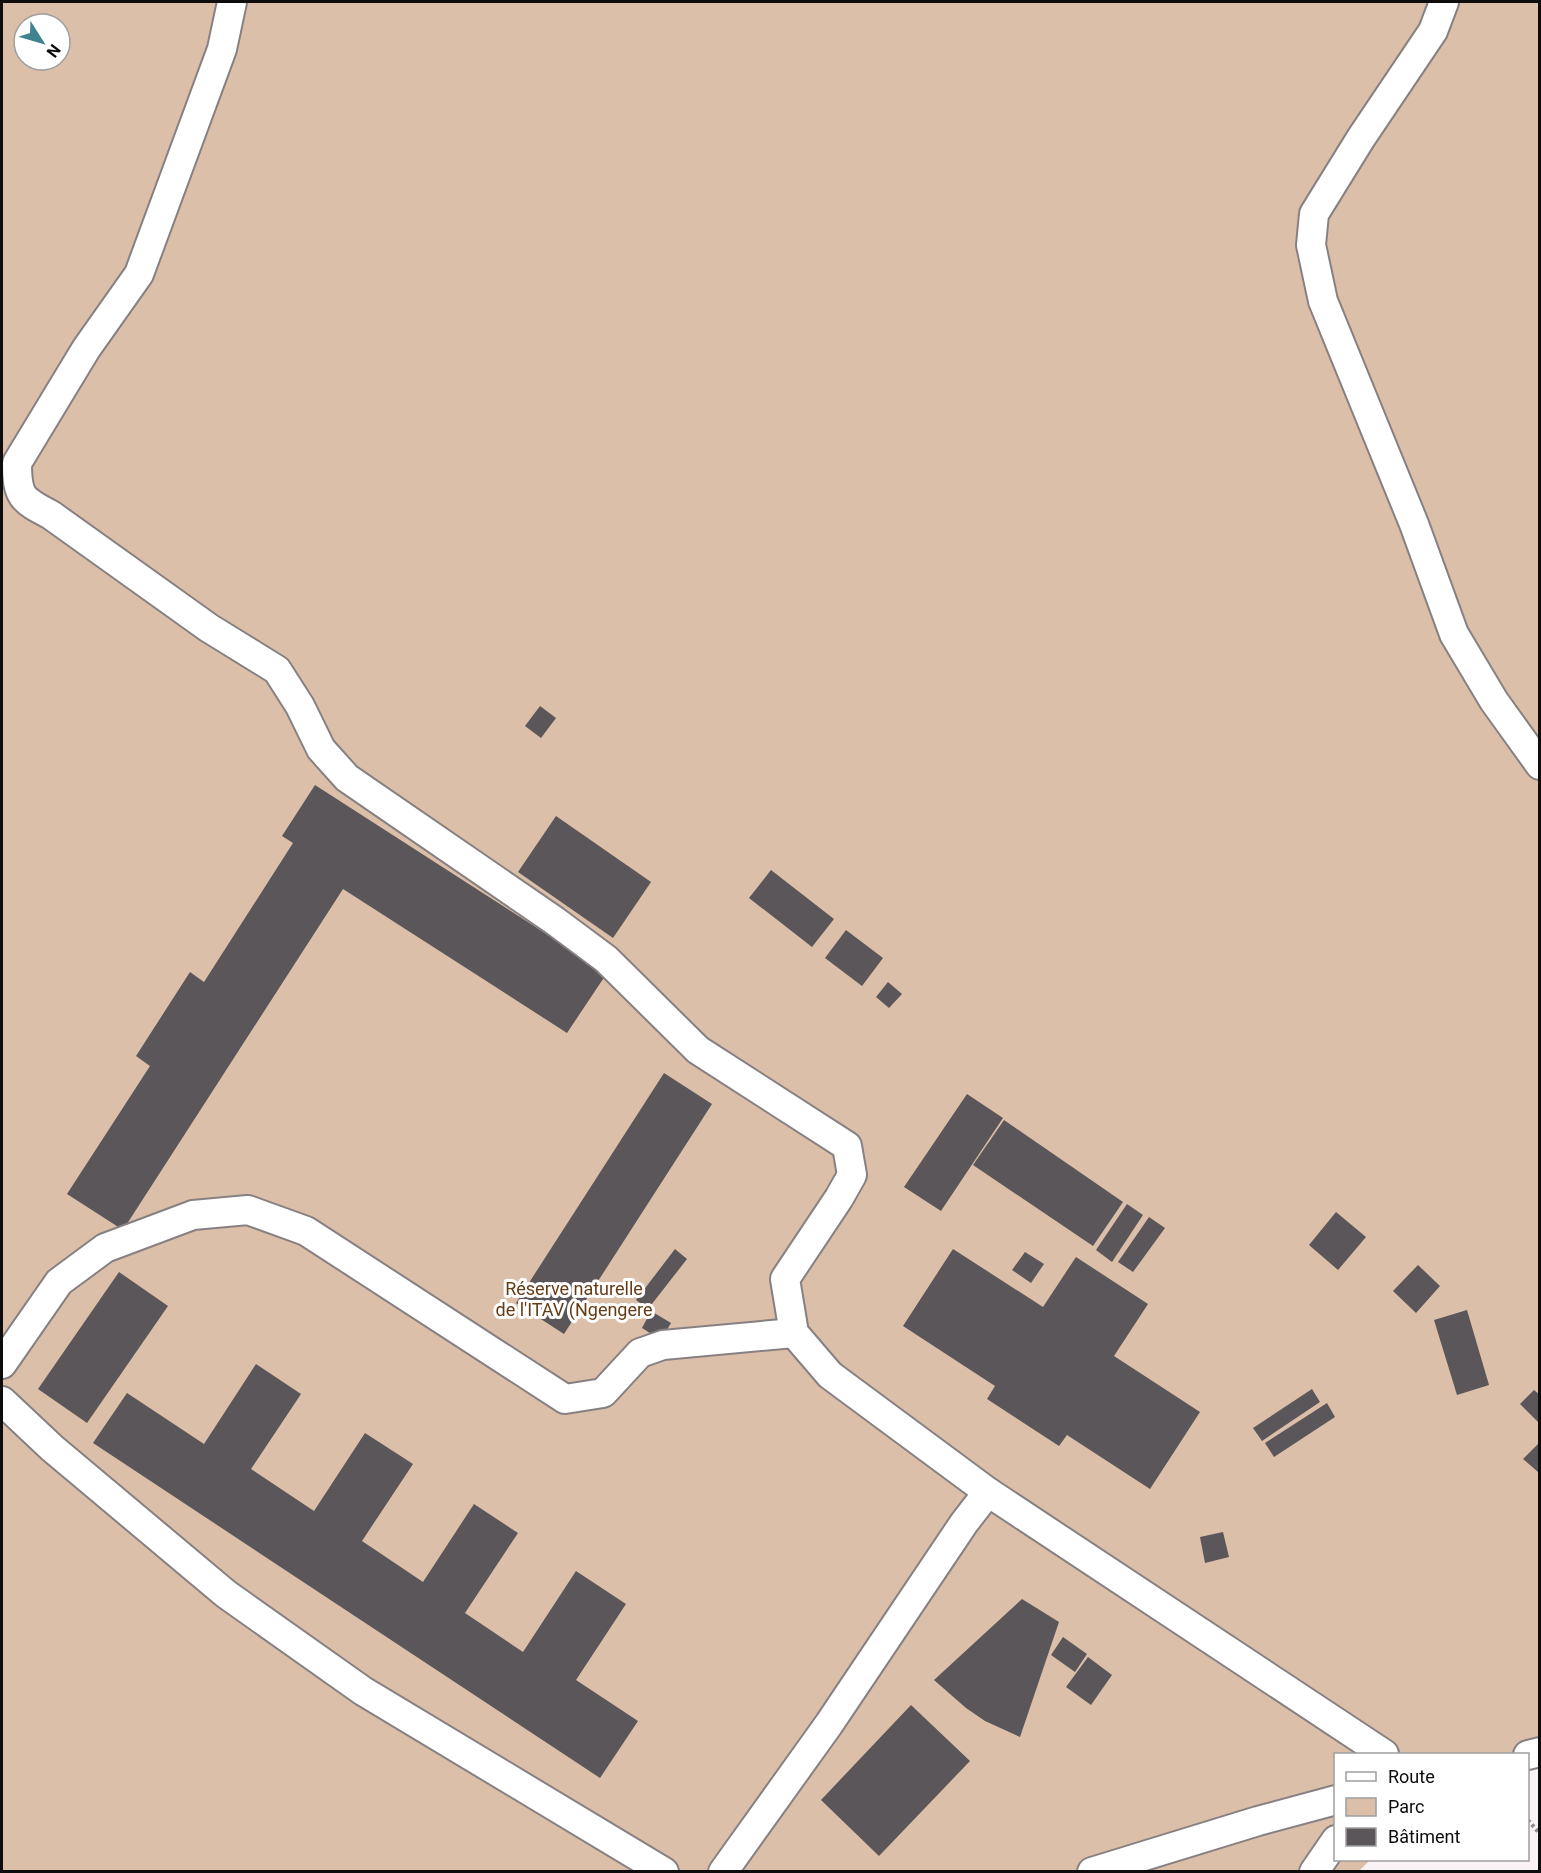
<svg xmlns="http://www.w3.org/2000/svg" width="1541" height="1873" viewBox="0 0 1541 1873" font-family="Roboto,sans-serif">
  <rect width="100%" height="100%" fill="#faf3f5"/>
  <path fill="#dbbfa8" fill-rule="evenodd" d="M2,2H1539V1768L1528,1769V1754H1336V1860H1370L1359,1871H2ZM24,24H60V60H24Z"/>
  <g fill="#5b565a">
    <path d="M540,706L556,718L541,738L525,726Z"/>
    <path d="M315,785L607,973L567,1033L343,889L123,1230L67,1194L150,1066L136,1056L190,972L204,982L293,843L282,836Z"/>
    <path d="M556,816L651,882L613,938L518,872Z"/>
    <path d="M771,870L834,919L812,947L749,898Z"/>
    <path d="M846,930L883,958L862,986L825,958Z"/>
    <path d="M888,982L902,994L889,1008L876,997Z"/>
    <path d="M664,1073L712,1104L564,1334L516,1303Z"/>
    <path d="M967,1094L1003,1118L941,1211L904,1187Z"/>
    <path d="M1004,1120L1123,1202L1093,1246L973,1165Z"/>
    <path d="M1127,1204L1143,1215L1112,1262L1096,1250Z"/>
    <path d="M1336,1212L1366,1237L1338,1270L1309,1245Z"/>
    <path d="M1149,1217L1165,1228L1133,1272L1118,1262Z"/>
    <path d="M675,1249L687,1259L648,1309L636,1300Z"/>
    <path d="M953,1249L1043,1307L1076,1257L1148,1304L1114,1356L1200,1412L1150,1489L1067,1435L1059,1446L987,1399L995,1386L903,1326Z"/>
    <path d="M1025,1252L1044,1264L1031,1283L1012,1270Z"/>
    <path d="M1418,1265L1440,1286L1416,1313L1393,1291Z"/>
    <path d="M119,1272L168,1306L87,1423L38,1389Z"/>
    <path d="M1467,1310L1489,1385L1457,1395L1434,1320Z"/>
    <path d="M651,1311L671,1323L661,1340L642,1328Z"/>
    <path d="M256,1364L301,1394L251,1469L314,1511L365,1433L413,1464L362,1541L423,1582L474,1504L518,1533L465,1613L523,1652L576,1571L626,1604L576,1680L638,1721L600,1778L93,1443L127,1393L204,1444Z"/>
    <path d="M1312,1389L1320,1402L1262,1441L1253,1428Z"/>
    <path d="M1534,1390L1540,1395V1424L1520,1404Z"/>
    <path d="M1327,1403L1335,1417L1274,1457L1265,1443Z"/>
    <path d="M1540,1442V1471L1538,1472L1523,1459Z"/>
    <path d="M1223,1532L1229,1557L1205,1563L1200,1537Z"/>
    <path d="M1022,1599L1059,1622L1020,1737L985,1721L966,1708L934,1680Z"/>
    <path d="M1063,1637L1087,1654L1075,1672L1051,1655Z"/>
    <path d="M1088,1657L1112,1675L1091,1705L1066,1687Z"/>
    <path d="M911,1705L970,1761L879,1856L821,1800Z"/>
  </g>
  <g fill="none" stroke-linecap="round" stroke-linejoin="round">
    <defs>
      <g id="street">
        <path d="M232,2L222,49L139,274L86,349L17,463C17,497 22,500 51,515L209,628L277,670L300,706L321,749L347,778L555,921L606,959L698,1050L847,1146L852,1175L839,1198L785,1279L794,1333L830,1375L988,1492L1384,1754"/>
        <path d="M1444,2L1433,31L1361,138L1314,214L1311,245L1323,301L1414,524L1454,634L1494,701L1540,765"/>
        <path d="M2,1364L59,1282L105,1248L193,1215L248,1210L306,1231L565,1399L603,1393L640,1353L663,1345L794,1333"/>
        <path d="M2,1401L52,1448L226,1594L363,1691L664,1872"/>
        <path d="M1528,1755L1540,1752"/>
        <path d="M723,1872L829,1724L964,1523L988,1492"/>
        <path d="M1092,1872L1258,1821L1336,1800"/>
        <path d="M1314,1872L1336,1840"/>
      </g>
    </defs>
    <use href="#street" stroke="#878082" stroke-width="32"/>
    <path stroke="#918c8d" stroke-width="4" stroke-dasharray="3 3" stroke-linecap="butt" d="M1528,1820L1540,1834"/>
    <use href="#street" stroke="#fff" stroke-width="28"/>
  </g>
  <g text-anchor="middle" stroke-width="6" stroke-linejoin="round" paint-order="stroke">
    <g font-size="18" fill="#653c15" stroke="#fff">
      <text x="574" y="1295">Réserve naturelle<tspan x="574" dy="21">de l'ITAV (Ngengere</tspan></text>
    </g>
  </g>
  <rect width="1541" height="1873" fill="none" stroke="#0e0c0c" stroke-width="6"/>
  <rect x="1334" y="1753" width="195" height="108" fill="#ffffff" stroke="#9f9e9e" stroke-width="1.5"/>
  <rect x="1346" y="1772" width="30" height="9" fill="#ffffff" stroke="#9f9e9e" stroke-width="1.5"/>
  <text x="1388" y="1783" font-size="18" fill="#0e0c0c">Route</text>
  <rect x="1346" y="1798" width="30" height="18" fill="#dbbfa8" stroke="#9f9e9e" stroke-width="1.5"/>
  <text x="1388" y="1813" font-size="18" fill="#0e0c0c">Parc</text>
  <rect x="1346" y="1828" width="30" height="18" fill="#5b565a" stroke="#9f9e9e" stroke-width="1.5"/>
  <text x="1388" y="1843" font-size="18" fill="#0e0c0c">Bâtiment</text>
  <g transform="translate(42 42) rotate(127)"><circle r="28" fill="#ffffff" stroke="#9f9e9e" stroke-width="1.5"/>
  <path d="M0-4.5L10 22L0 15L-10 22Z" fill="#3f8391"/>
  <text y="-9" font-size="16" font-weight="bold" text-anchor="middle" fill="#0e0c0c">N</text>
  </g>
</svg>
